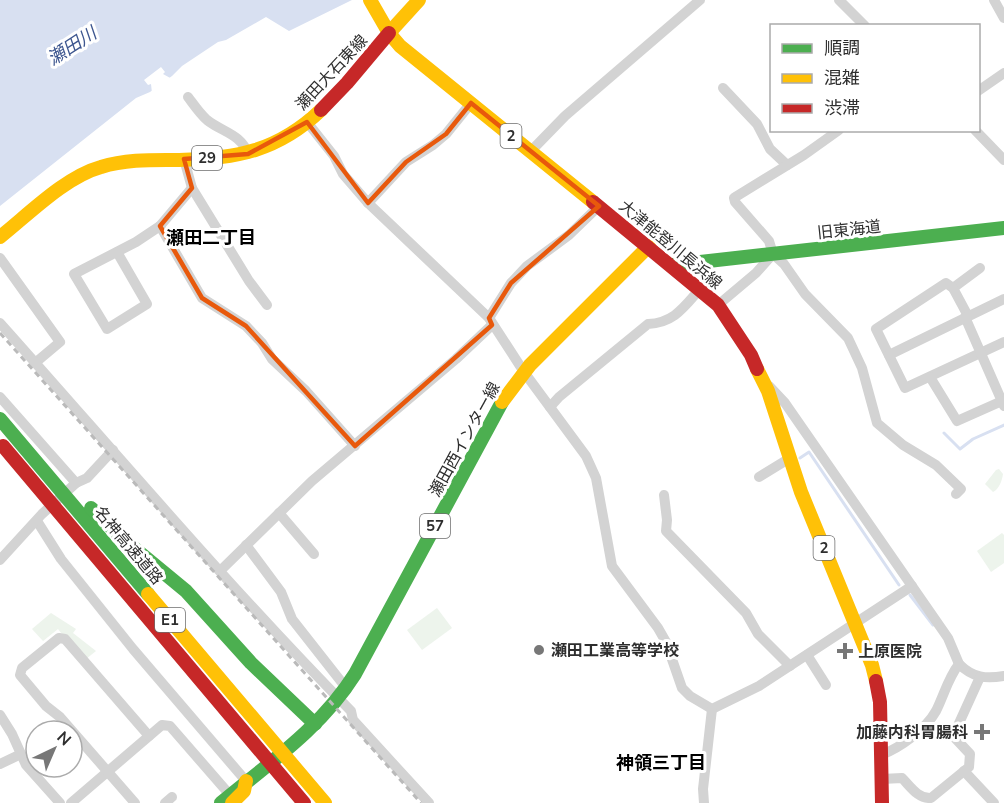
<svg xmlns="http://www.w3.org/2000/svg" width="1004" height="803" viewBox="0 0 1004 803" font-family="'Nunito Sans','Noto Sans JP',sans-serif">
  <rect width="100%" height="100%" fill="#fff"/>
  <g fill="#edf4ec">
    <path d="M999,469L1003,474C1002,481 999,489 993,492L985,484L996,470Z"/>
    <path d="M1002,533L1004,535V563L991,572L977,551Z"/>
    <path d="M437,608L452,628L422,650L407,630Z"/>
    <path d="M51,613L76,629L73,633L96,651L86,659L73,648L58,629L43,641L32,629Z"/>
  </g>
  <path fill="#d8e0f1" d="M0,0H352L289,31L266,17L226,40L218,42L182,66L172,76L150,92L136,98L0,206Z"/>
  <path fill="#fff" d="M161,67L165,72L163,74L172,79L152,93L151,84L148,85L144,80Z"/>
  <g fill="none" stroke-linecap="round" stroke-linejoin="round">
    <g stroke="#d8e0f1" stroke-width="3">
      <path d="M944,433L960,449L973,439L1004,425"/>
      <path d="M800,458L809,452L899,585"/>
      <path d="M910,595L933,625"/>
    </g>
    <g stroke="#d3d3d3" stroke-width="10">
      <path d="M839,0L865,26"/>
      <path d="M994,0L1004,18"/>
      <path d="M723,88L757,124L770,149L787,165"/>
      <path d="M978,91L1004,73"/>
      <path d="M188,97C194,105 200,114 207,120C222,132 241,134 248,154"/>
      <path d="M307,122L334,156L343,174L368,203L489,318L524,372L586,456L596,478L612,566L658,628L666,642L682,688L690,696L712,709"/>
      <path d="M839,130L804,155L737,196L734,198L735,202L769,241L773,254L784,264L805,294L848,338L862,368L877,423L903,445L936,465L961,489L956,494"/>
      <path d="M975,130L1004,160"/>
      <path d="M531,151L565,116L700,0"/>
      <path d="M184,159L192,188L249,281L267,305"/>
      <path d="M192,188L160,226L202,298L246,326L262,343L272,359L306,391L355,446"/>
      <path d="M368,203L406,162L433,145L446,134L471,103"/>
      <path d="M117,252L147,304L107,329L74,274L136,242L160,226"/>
      <path d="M0,258L60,342L35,363"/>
      <path d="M953,288L980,268"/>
      <path d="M718,305L756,273L773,254"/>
      <path d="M968,316L953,288L946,283L876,329L905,388L1004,342"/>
      <path d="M965,317L1004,406"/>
      <path d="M489,318L511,283L527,266L569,235L599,206"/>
      <path d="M0,323C116,453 229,587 351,711L353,720L429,803"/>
      <path d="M889,355L1004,299"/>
      <path d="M930,377L957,421L1002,401"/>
      <path d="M769,386L785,403L948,638L959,664"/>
      <path d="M0,397L76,483"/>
      <path d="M550,407L559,397L648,324C674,323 684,307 700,289"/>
      <path d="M759,477L790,458"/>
      <path d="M664,495L667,520L666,531L746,613L758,634L790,666"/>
      <path d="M279,513L314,554"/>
      <path d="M37,521L61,559L133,649L246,781"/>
      <path d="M246,545L281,592L292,619L347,689"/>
      <path d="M0,560L42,514L76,483L87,478L113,450"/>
      <path d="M221,570L312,481L456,359L492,325"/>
      <path d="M807,655L826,685"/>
      <path d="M712,709L759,686L912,586"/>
      <path d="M0,715L12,734L26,765L60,803"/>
      <path d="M881,755C900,748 926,729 936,711C944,695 948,678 959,664C973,678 986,679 1004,676"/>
      <path d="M0,764L21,754"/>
      <path d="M964,771L994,803"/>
      <path d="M882,779L902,778C910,786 918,799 931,798L969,767L970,754L955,738V732L980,677"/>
      <path d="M71,803L162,725L170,726L230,795"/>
      <path d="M135,803L60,717L46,706L20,675L22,668L59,638L65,639L149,736"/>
      <path d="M165,803L172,797"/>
      <path d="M704,803L703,789L712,709"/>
    </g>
    <g stroke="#4caf50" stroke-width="14">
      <path d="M673,265L1004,228"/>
      <path d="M0,419L148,594"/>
      <path d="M91,508L123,539L186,591L251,663L315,724"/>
      <path d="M221,803C269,763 321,728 355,674L502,402"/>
    </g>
    <g stroke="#ffc107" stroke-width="14">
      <path d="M370,0L389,33L400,46L593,202"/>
      <path d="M389,33L419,0"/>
      <path d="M0,237C29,214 65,177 101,167C126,159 153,160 179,160C236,159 278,151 321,110"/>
      <path d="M757,369L768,391L801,492L872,665L876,681"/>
      <path d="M502,402L530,365L649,246"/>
      <path d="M148,594L325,803"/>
      <path d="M232,803L244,791L246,781"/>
    </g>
    <g stroke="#c62828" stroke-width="14">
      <path d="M321,110L347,83L389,33"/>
      <path d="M593,202L718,305L751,355L757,369"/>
      <path d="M3,446L304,803"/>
      <path d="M876,681L880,702L882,803"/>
    </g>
    <path stroke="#bababa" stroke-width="3" stroke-dasharray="6 4.5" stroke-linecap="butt" d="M0,333L421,803"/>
  </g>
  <path fill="none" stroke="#e8590c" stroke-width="4.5" stroke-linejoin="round" d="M471,103L599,206L511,283L489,318L492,325L355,446L246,326L202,298L160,226L192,188L184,159L248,154L307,122L368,203L406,162L446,134Z"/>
  <g fill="#777" stroke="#fff" stroke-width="2">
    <circle cx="539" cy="650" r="6"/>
    <path d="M842 642h6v6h6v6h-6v6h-6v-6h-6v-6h6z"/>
    <path d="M979 723h6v6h6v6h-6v6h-6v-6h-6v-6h6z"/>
  </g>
  <g text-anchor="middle" stroke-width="6" stroke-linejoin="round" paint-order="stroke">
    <g fill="#fff" stroke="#6d6d6d" stroke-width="1.5">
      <rect x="500.5" y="124" width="21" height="24" rx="4.5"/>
      <rect x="192" y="146" width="30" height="24" rx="4.5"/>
      <rect x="420" y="514" width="30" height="24" rx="4.5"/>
      <rect x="813.5" y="536" width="21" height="24" rx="4.5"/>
      <rect x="155" y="608" width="30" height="24" rx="4.5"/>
    </g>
    <g font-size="15" font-weight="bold" fill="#2e2e2e">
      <text x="511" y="141">2</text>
      <text x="207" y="163">29</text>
      <text x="435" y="531">57</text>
      <text x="824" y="553">2</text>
      <text x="170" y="625">E1</text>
    </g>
    <g font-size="16" fill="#2e2e2e" stroke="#fff">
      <text transform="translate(331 72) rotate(-47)" y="6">瀬田大石東線</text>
      <text transform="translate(849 229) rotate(-6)" y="6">旧東海道</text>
      <text transform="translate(671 244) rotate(40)" y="6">大津能登川長浜線</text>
      <text transform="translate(464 439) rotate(-61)" y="6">瀬田西インター線</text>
      <text transform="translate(129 545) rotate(50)" y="6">名神高速道路</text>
    </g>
    <g font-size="16" font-weight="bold" fill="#2e2e2e" stroke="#fff" text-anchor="start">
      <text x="551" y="656">瀬田工業高等学校</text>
      <text x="858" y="657">上原医院</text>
      <text x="968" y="738" text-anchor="end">加藤内科胃腸科</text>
    </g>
    <g font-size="18" font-style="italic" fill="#3d568f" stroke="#fff">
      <text transform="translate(72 46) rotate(-33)" y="6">瀬田川</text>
    </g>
    <g font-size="18" font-weight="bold" fill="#000" stroke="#fff">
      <text x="211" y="244">瀬田二丁目</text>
      <text x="661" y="769">神領三丁目</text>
    </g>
  </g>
  <rect x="770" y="24" width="210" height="108" fill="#ffffff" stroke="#ababab" stroke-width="1.5"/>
  <rect x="782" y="44" width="30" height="9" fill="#4caf50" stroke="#ababab" stroke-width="1.5"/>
  <text x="824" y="54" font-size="18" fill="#2e2e2e">順調</text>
  <rect x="782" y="74" width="30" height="9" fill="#ffc107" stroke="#ababab" stroke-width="1.5"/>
  <text x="824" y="84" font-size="18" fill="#2e2e2e">混雑</text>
  <rect x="782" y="104" width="30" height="9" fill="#c62828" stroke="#ababab" stroke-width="1.5"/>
  <text x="824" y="114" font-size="18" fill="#2e2e2e">渋滞</text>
  <g transform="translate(54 749) rotate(44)"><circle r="28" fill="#ffffff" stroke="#ababab" stroke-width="1.5"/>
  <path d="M0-4.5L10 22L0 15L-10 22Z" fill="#777777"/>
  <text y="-9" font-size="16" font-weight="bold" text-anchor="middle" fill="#2e2e2e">N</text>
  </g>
</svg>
